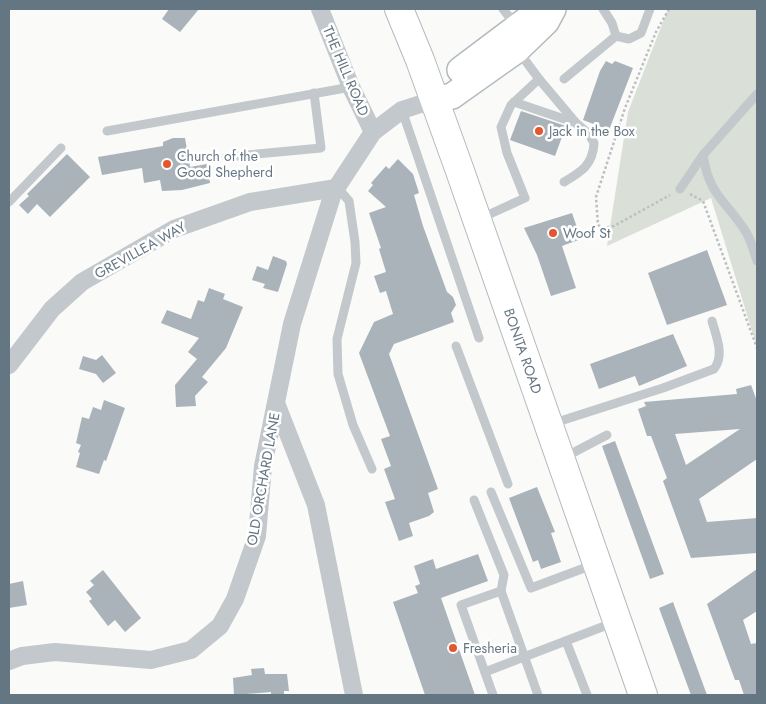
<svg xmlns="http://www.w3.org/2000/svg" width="766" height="704" viewBox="0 0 766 704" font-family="Jost,sans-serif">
  <rect width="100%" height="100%" fill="#fafaf8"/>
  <path fill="#dadfd7" d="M668,9H757V347L711,198L607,246L628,112Z"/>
  <g fill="#aab3b9" fill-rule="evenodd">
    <path d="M169,9H199L180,32L162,19Z"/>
    <path d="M606,61L612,64L615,61L633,68L609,130L583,120L600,71Z"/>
    <path d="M521,111L566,126L555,156L510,140Z"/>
    <path d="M173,138H185L190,167L207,164L210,183L182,190L162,191L160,180L144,183L142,168L102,175L98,157L163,146V142Z"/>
    <path d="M67,154L90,177L50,217L37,204L28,214L19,205L29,196L27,194Z"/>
    <path d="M398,159L413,174L419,193L414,195L423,226L447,292L453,297L456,305L451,313L454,322L394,344L389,354L438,489L428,493L434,512L429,516L409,523L413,536L399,541L385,502L395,499L384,469L391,466L381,439L390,436L359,353L374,322L393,314L386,291L380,293L374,276L386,272L379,249L381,248L369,213L386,207L368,191L373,185L371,183L386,166L389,169Z"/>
    <path d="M572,213L581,239L562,246L576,288L551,296L537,255L524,228Z"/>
    <path d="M707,250L727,305L667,325L648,273Z"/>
    <path d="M273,256L286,261L287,264L278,292L263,288L265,284L252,280L257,266L268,270Z"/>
    <path d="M209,288L225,294L223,299L243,307L226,348L202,377L208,382L195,396L196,406L176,407L175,385L197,359L188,352L199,338L161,323L167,310L191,319L198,300L204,302Z"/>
    <path d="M673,334L687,366L639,386L635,376L599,389L590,364Z"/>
    <path d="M102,355L116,373L103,383L96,374L79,369L83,356L96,360Z"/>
    <path d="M751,385L757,401V459L699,499L707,522L757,518V553L691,558L663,481L667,478L651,436H647L638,409L646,406L644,402L737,394L736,389ZM740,429L686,465L675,434Z"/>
    <path d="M104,400L125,408L106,461L104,460L99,474L76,467L80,453L78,452L81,445L76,443L82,417L89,419L93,407L101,410Z"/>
    <path d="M615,441L664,574L650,579L602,446Z"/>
    <path d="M537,487L555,532L551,533L561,562L541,569L538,560L533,562L509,498Z"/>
    <path d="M478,554L488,581L441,598L475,695H425L393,602L418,593L415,586L420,584L414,566L433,559L436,569Z"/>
    <path d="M757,569V611L743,620L751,644L757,643V695H744L739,680H735L707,604Z"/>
    <path d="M103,570L141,618L125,632L115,620L108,626L89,601L92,599L86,592L94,585L90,581Z"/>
    <path d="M23,581L27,605L9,608V584Z"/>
    <path d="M673,602L707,695H691L659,608Z"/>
    <path d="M264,668L265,674H287L289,691H284V695H271V692L234,695L233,678L252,675L251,669Z"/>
  </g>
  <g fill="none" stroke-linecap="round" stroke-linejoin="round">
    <defs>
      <g id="secondary">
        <path d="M460,70L541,9"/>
        <path d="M433,100L452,96L517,50L546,22L553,9"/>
      </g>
      <path id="primary" d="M399,9L420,60L460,171L643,695"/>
    </defs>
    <use href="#secondary" stroke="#b3babf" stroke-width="28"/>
    <use href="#primary" stroke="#b5babe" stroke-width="30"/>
    <g stroke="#bbbfc2" stroke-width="2.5" stroke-dasharray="2.5 2.5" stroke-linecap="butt">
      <path d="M669,9L656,32L625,108L596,197L598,225L603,228L614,226L670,195"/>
      <path d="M690,194L703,201L757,348"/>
    </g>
    <g stroke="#c3c8cc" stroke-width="9">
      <path d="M503,9L517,27"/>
      <path d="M603,9L612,23L616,36L629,39L641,33L650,9"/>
      <path d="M539,79L576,123L589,134L594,143C593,165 581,172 564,182"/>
      <path d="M564,79L616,36"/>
      <path d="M514,102L576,123"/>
      <path d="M402,110L479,338"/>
      <path d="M107,131L351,87"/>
      <path d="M703,155C709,196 726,200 746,232C751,240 754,252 757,261"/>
      <path d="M226,157L321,148L314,93"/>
      <path d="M337,187L349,201L355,242L356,263L337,339L338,374L353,425L372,469"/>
      <path d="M680,189L703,155L757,94"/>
      <path d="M9,202L61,148"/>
      <path d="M479,219L525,198L507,153L501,127L511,105L539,79L519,52"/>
      <path d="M456,346L508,484"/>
      <path d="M551,424L663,388L714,369C725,355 716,336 712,321"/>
      <path d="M563,458L607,435"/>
      <path d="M491,492L531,588L595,564"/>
      <path d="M474,500L504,575L501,591L461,605L493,695"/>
      <path d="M501,591L538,695"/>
      <path d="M566,641L587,695"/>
      <path d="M485,672L615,622"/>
    </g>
    <g stroke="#c3c8cc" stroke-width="18">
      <path d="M320,9L351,87L373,132"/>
      <path d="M9,365L52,309L82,282L174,229L250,202L336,188"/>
      <path d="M276,403L316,505L354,695"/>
      <path d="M9,661L22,656L55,652L151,660L191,650L220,626L235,599L257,536L263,466L292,324L333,193L373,132L402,110L433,100"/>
    </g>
    <use href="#secondary" stroke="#fff" stroke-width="25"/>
    <use href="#primary" stroke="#fff" stroke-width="28"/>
  </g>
  <g fill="#e4572e" stroke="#fff" stroke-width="2">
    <circle cx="539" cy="131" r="5"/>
    <circle cx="167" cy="164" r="5"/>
    <circle cx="553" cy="233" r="5"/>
    <circle cx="453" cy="648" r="5"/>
  </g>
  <g text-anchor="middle" stroke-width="5" stroke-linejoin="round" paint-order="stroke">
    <g font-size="14" fill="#657683" stroke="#fff">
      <text transform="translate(346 71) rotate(67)" y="5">THE HILL ROAD</text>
      <text transform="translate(140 250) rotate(-29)" y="5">GREVILLEA WAY</text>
      <text transform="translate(523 351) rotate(71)" y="5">BONITA ROAD</text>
      <text transform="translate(263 479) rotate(-80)" y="5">OLD ORCHARD LANE</text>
    </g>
    <g font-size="14" fill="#657683" stroke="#fff" text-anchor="start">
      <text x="549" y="136">Jack in the Box</text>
      <text x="177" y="161">Church of the<tspan x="177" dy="16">Good Shepherd</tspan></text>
      <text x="563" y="238">Woof St</text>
      <text x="463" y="653">Fresheria</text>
    </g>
  </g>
  <rect width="766" height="704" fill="none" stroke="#657683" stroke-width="20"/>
</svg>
